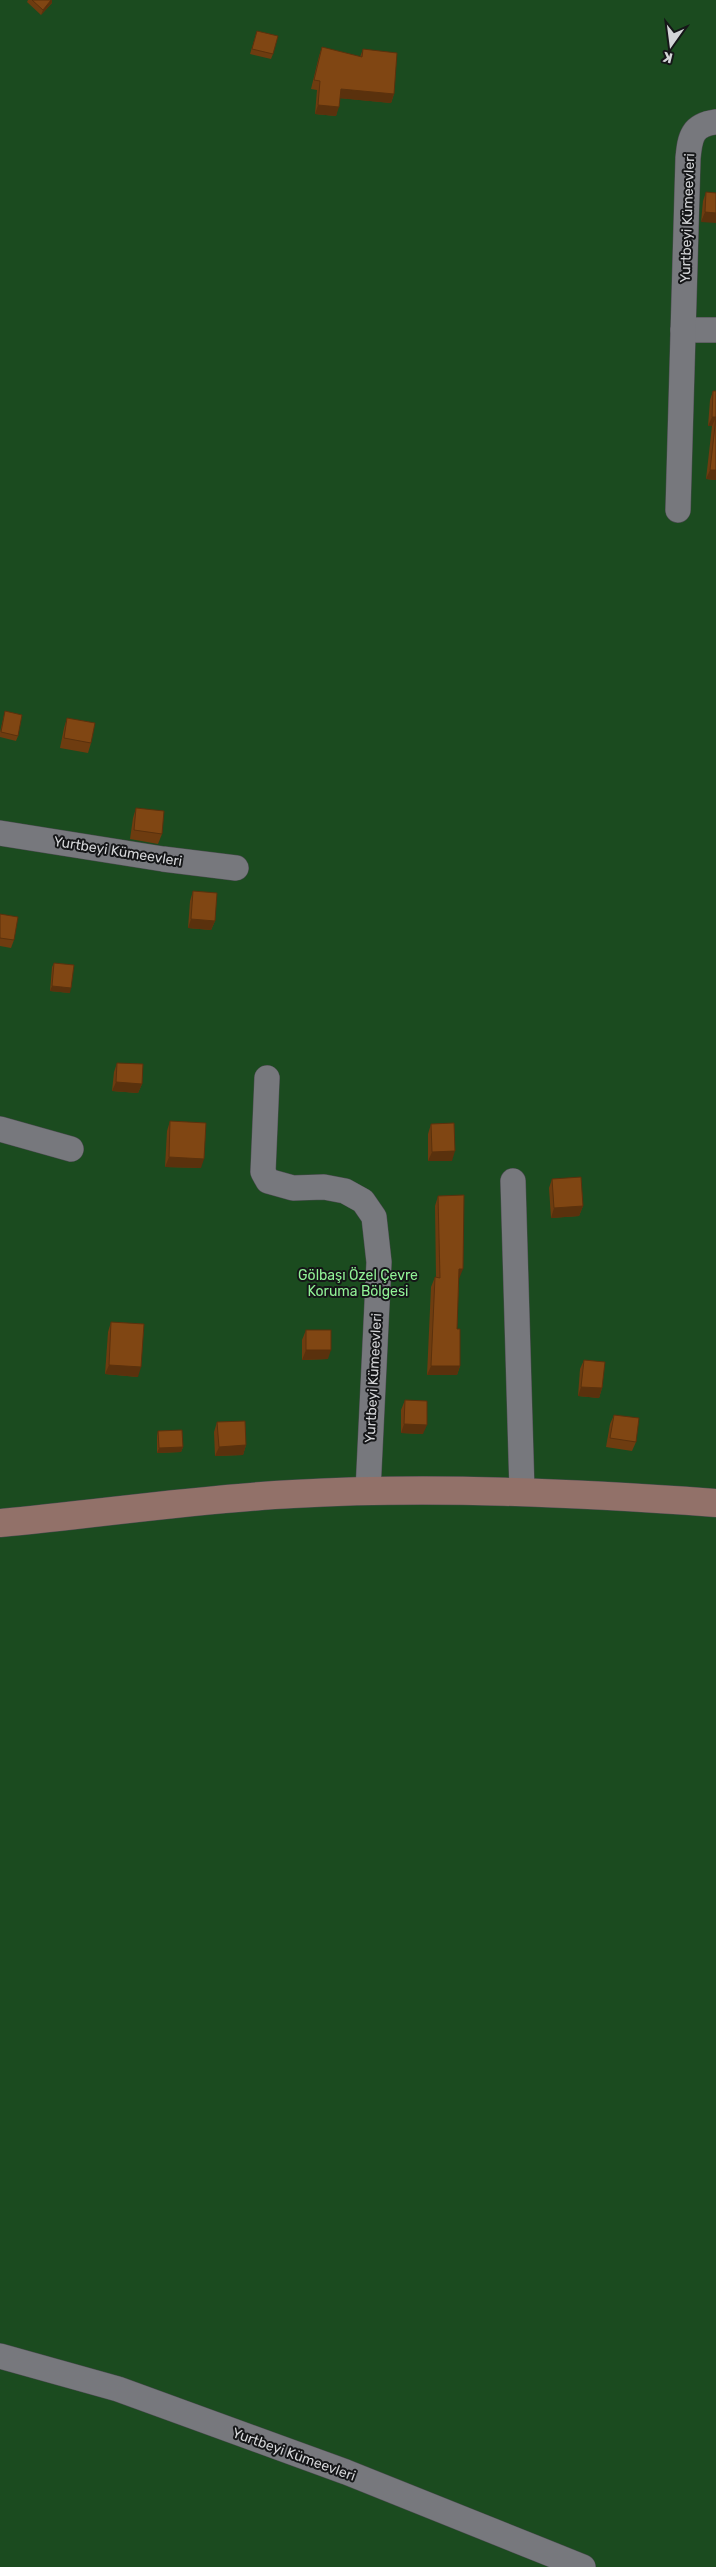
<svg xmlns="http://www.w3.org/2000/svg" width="716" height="2567" viewBox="0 0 716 2567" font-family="Rubik,sans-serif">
  <rect width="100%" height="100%" fill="#2d2d32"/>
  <rect fill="#1b4b1f" x="0" y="0" width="716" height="2567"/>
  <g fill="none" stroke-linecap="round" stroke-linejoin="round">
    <defs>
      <g id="street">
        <path d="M683,330H716"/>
        <path d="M678,510L688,158C690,137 692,125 716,122"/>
        <path d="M0,833L163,859L236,868"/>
        <path d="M267,1078L263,1172L268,1181L293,1188L324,1187L345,1191L363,1201L374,1217L379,1262L368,1491"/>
        <path d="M0,1129L71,1149"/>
        <path d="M513,1181L522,1491"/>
        <path d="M0,2356L118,2389L346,2472L583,2567"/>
      </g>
      <path id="secondary" d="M0,1523C98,1514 195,1499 293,1494C435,1486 575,1493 716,1503"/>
    </defs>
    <use href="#street" stroke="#4a4b4f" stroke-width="26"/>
    <use href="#secondary" stroke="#4a4b4f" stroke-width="29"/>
    <use href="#street" stroke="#77787d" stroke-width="25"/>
    <use href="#secondary" stroke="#927169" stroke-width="28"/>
  </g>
  <g fill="#6e3c10">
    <path d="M28,0H52V3L41,15L27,2Z"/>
    <path d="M257,31L273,54L271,59L250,54Z"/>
    <path d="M322,47L360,57L363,49L394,94L391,103L340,98L336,116L315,114L317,90L311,89L319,56Z"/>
    <path d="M706,192L716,193L701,222L703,201Z"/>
    <path d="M713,391H716V480L706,479L712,426H708L710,400Z"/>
    <path d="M5,711L18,736L16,741L0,737V732Z"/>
    <path d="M67,718L91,743L88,753L60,748L64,728Z"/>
    <path d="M136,808L162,834L158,844L130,839L133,818Z"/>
    <path d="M193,891L215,921L211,930L188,928L190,901Z"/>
    <path d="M0,914L14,940L11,948L0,946Z"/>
    <path d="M54,963L70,993L50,991L52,967Z"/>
    <path d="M117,1063L142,1084L138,1093L112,1091L114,1072Z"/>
    <path d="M170,1121L201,1168L165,1167L167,1131Z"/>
    <path d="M431,1124L452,1161H428V1134Z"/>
    <path d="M552,1179L583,1206L579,1216L551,1218L549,1188Z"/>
    <path d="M438,1196L459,1279L457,1329L460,1366L457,1375H427L431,1287L435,1277H436L435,1206Z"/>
    <path d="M111,1322L138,1377L105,1374L108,1332Z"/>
    <path d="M306,1330L328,1359L302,1360V1340Z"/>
    <path d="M584,1360L602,1388L599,1398L578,1396L580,1369Z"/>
    <path d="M405,1400L423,1434L401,1433V1410Z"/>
    <path d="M614,1415L636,1442L632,1451L606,1447L610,1424Z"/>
    <path d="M217,1422L246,1445L243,1455L215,1456L214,1432Z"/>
    <path d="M158,1431L183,1447L181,1452L157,1453V1436Z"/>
  </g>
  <g fill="#5a310d">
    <path d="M51,0H52V3L41,15L43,10Z"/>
    <path d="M341,89L394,94L391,103L337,98Z"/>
    <path d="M318,105L339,107L336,116L315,114Z"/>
    <path d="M705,212L716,213V223L701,222Z"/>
    <path d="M712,417H716L712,426H708Z"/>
    <path d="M710,470H716V480L706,479Z"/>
    <path d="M191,919L215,921L211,930L188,928Z"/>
    <path d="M52,986L71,988L70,993L50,991Z"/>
    <path d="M116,1082L142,1084L138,1093L112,1091Z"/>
    <path d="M455,1151L452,1161H428L432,1152Z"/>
    <path d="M169,1157L204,1159L201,1168L165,1167Z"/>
    <path d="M583,1206L579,1216L551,1218L554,1208Z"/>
    <path d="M459,1269H463L459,1279H456Z"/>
    <path d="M306,1350H331L328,1359L302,1360Z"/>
    <path d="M109,1365L141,1367L138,1377L105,1374Z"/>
    <path d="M431,1366H460L457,1375H427Z"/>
    <path d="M581,1387L602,1388L599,1398L578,1396Z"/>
    <path d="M404,1424L427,1425L423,1434L401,1433Z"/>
    <path d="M246,1445L243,1455L215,1456L219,1447Z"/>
    <path d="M183,1447L181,1452L157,1453L159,1448Z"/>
  </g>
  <g fill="#804613" stroke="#5a310d">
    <path d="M32,0H51L43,10Z"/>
    <path d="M257,31L278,36L273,54L252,49Z"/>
    <path d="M322,47L362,57L363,49L397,53L394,94L341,89L339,107L318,105L320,81L314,80Z"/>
    <path d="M706,192L716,193V213L705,212Z"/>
    <path d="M713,391H716V470H710L716,417H712Z"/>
    <path d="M5,711L22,715L18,736L1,732Z"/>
    <path d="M67,718L95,723L91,743L64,738Z"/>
    <path d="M136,808L164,811L162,834L134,830Z"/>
    <path d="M193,891L217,893L215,921L191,919Z"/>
    <path d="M0,914L18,917L14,940L0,938Z"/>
    <path d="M54,963L74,965L71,988L52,986Z"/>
    <path d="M117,1063L143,1064L142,1084L116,1082Z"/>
    <path d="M170,1121L206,1123L204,1159L169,1157Z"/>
    <path d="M454,1123L455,1151L432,1152L431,1124Z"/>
    <path d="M581,1177L583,1206L554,1208L552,1179Z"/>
    <path d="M464,1195L463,1269H459L457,1329H460V1366H431L435,1277L440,1278L438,1196Z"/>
    <path d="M111,1322L144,1324L141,1367L109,1365Z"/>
    <rect x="306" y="1330" width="25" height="20"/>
    <path d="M584,1360L605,1362L602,1388L581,1387Z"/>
    <path d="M405,1400L427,1401V1425L404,1424Z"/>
    <path d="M614,1415L639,1418L636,1442L610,1438Z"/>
    <path d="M245,1421L246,1445L219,1447L217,1422Z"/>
    <path d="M182,1430L183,1447L159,1448L158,1431Z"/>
  </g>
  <g text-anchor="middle" stroke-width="4" stroke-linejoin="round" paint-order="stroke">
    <g font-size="14" fill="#d4d5d8" stroke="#151618">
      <text transform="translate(687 218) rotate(-88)" y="5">Yurtbeyi Kümeevleri</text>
      <text transform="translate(118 851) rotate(9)" y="5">Yurtbeyi Kümeevleri</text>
      <text transform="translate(373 1378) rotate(-87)" y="5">Yurtbeyi Kümeevleri</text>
      <text transform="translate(294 2454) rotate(20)" y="5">Yurtbeyi Kümeevleri</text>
    </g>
    <g font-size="14" fill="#91f296" stroke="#151618">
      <text x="358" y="1280">Gölbaşı Özel Çevre<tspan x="358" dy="16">Koruma Bölgesi</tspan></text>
    </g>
  </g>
  <g transform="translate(671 45) rotate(194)" stroke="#151618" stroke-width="4" paint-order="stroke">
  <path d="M0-4L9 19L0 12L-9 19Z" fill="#d4d5d8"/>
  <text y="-8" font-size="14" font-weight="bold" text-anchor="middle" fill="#d4d5d8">K</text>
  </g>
</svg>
